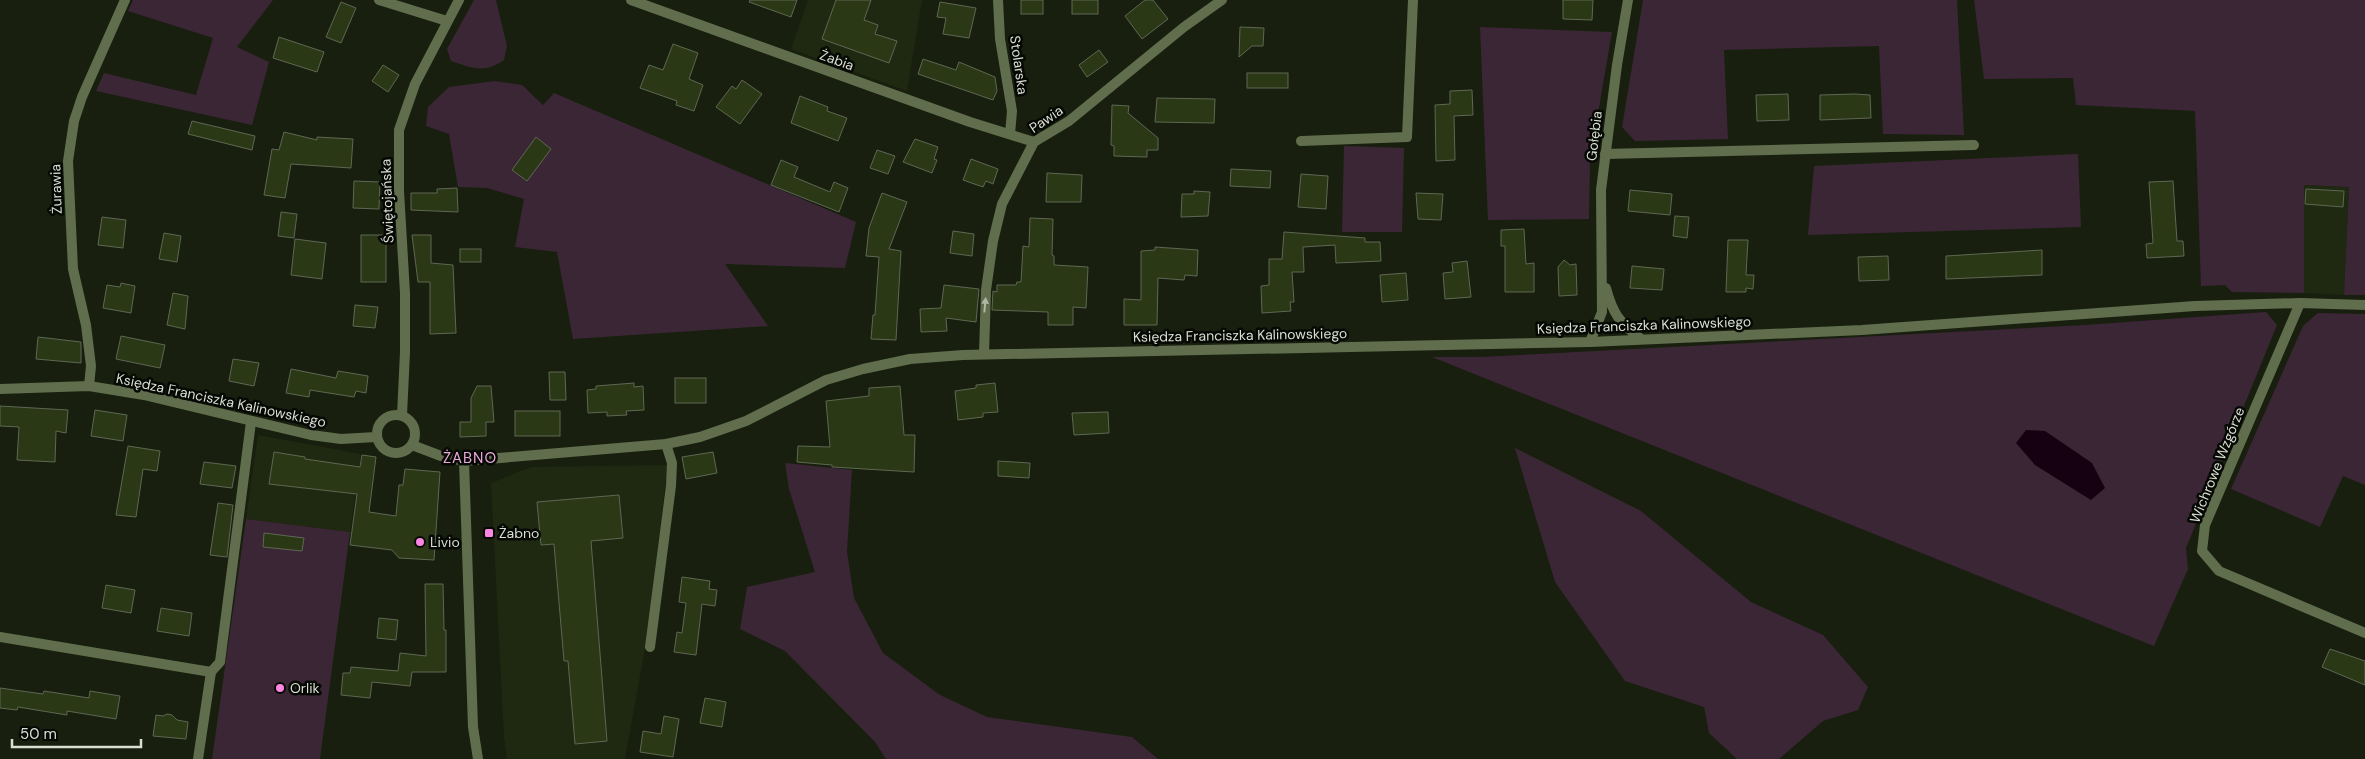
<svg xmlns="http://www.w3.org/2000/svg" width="2365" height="759" viewBox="0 0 2365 759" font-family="'DM Sans',sans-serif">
  <rect width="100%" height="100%" fill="#181f0e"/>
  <g fill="#1f2811">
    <path d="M808,0H922L907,91L791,49Z"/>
    <path d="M2304,185L2349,187L2344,295L2304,293Z"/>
    <path d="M258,435L361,454L350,532L246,519Z"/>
    <path d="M668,465L645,649L625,759H507L504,738L491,483L531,467Z"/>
  </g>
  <g fill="#3b2636">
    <path d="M133,0H273L237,47L269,62L252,125L96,91L104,73L196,95L213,38L128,11Z"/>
    <path d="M474,0H496L507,46L504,60C484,74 472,68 451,61L447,49Z"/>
    <path d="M1643,0H1957L1964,135L1883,134L1879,46L1724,50L1728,139L1635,141L1622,127Z"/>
    <path d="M1974,0H2365V295H2344L2349,187L2304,185V293L2232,292L2225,285L2201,286L2195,111L2076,105L2073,78L1984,79Z"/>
    <path d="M1480,27L1612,32L1590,160L1589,219L1488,220Z"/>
    <path d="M495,81L522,85L543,105L554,93L856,222L845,268L725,264L768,326L573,339L557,252L515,247L524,199L487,188L458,187L449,134L426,126L428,107L449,87Z"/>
    <path d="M1344,146L1404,148L1402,232H1342Z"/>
    <path d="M2078,154L2081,227L1808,235L1814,166Z"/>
    <path d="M2266,312L2277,325L2186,548L2188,569L2154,646L1432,357H1482L2085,325Z"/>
    <path d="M2318,313L2365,314V485L2343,476L2320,527L2231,489L2303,326Z"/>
    <path d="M1515,448L1641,511L1751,602L1823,635L1868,687L1858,710L1823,721L1779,759H1737L1709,733L1704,707L1625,681L1555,582Z"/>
    <path d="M785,463L852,470L847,552L854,598L883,653L940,695L987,717L1132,737L1158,759H886L875,742L785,651L740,629L747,587L815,572L789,489Z"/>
    <path d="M246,519L350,532L320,759H212Z"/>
  </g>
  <path fill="#160112" d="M2026,430L2045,431L2092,463L2105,488L2091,500L2035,465L2016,443Z"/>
  <g fill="#2b3816" stroke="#5e6753">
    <path d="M750,0H797L791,17L749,2Z"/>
    <path d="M836,0H871L864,20L878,25L875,34L897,41L889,63L822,39Z"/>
    <rect x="1021" y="0" width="22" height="14"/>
    <rect x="1072" y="0" width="26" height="14"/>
    <path d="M1145,0H1153L1168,19L1142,39L1125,16Z"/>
    <path d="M1563,0H1593L1592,20L1563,19Z"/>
    <path d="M341,2L356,8L341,43L326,37Z"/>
    <path d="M940,2L976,8L969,38L943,34L946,18L937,17Z"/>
    <path d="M1240,27L1264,28L1263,46H1252L1239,57Z"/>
    <path d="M279,37L324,52L317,72L273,58Z"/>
    <path d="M673,44L698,53L689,79L703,85L694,111L676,105L677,101L640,88L649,65L663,70Z"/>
    <path d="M1099,50L1108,62L1087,77L1079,65Z"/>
    <path d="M923,59L956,70L959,62L995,77L997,91L993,100L918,74Z"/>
    <path d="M383,65L399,75L388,92L372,81Z"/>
    <rect x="1247" y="73" width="41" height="15"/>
    <path d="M742,80L762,94L740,124L716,107L732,86L736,89Z"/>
    <path d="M1472,90L1473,115L1454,116L1455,160L1436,161L1435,105L1450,104V91Z"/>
    <path d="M1788,94L1789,120L1757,121L1756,95Z"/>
    <path d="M1855,94L1870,95L1871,118L1820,120V95Z"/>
    <path d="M800,96L828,107L827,111L847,118L838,141L791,123Z"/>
    <path d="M1157,98L1215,99L1214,123L1155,122Z"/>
    <path d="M1112,105L1129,106L1128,113L1158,138V150H1147V157L1114,156V146L1111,145Z"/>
    <path d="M192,121L255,136L252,150L188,134Z"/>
    <path d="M284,132L317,140V137L353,139L351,168L291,164L285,198L264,195L272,149L279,150Z"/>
    <path d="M536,137L551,149L527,181L512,170Z"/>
    <path d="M915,139L938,147L934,159L937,160L932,173L903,162Z"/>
    <path d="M877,150L895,156L888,174L870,168Z"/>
    <path d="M971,159L998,169L993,184L986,181L983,187L963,180Z"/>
    <path d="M781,160L798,167L794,177L830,192L834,182L848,188L839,212L771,185Z"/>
    <path d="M1231,169L1271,171L1270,188L1230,186Z"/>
    <path d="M1047,173L1082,175L1081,202H1046Z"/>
    <path d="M1301,174L1328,176L1326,209L1298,207Z"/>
    <path d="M354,181L380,182L379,209L353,208Z"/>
    <path d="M2173,181L2177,241H2183L2184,256L2147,258L2146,244L2153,243L2149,182Z"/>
    <path d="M457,188L458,212L411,210V193H437V189Z"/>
    <path d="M2306,189L2344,191L2343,207L2305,204Z"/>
    <path d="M1630,190L1672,194L1670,215L1628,211Z"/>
    <path d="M1194,191L1210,192L1208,216L1181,217L1182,194H1194Z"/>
    <path d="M882,193L907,202L889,249L901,251L896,340L871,339L873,315H875L879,257L866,256L869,228Z"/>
    <path d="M1416,193L1443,194L1441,220L1418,219Z"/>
    <path d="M281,212L297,214L294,238L278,236Z"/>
    <path d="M1675,216L1689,217L1687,238L1673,236Z"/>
    <path d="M102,217L126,220L123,248L98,245Z"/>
    <path d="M1030,218L1053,219L1052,255L1054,256V265L1088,267L1086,308L1073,307V325H1048V312L992,310L993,291L997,292V285H1016L1017,282H1021L1023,246L1029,247Z"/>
    <path d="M1524,229L1526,264L1534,263V292H1505V246H1501V230Z"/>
    <path d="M953,231L974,234L972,256L950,253Z"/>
    <path d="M1284,232L1365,238V242H1380L1381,261L1336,263L1335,245L1303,247L1304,272H1292L1294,302H1290L1291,311L1262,313L1261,286L1269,285V259H1282Z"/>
    <path d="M164,233L181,236L177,262L159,259Z"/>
    <rect x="361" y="235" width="25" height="47"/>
    <path d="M412,235H431V263L453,265L456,333L430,334V282H418Z"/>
    <path d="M295,239L326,243L322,279L291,275Z"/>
    <path d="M1728,240H1748L1746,275H1754L1753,289L1746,288V292H1726Z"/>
    <path d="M1155,247L1198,250L1197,276L1185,275L1184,280L1158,278L1157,325H1124V299L1141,300V251L1155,250Z"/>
    <rect x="460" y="249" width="21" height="13"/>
    <path d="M2042,250V275L1946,279V256Z"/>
    <path d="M1888,256L1889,280L1859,281L1858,257Z"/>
    <path d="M1564,260L1570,265L1576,264L1577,295L1559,296L1558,267Z"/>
    <path d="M1467,261L1471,297L1445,299L1443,273L1453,272L1452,263Z"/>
    <path d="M1632,266L1664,269L1662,290L1630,288Z"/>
    <path d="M1406,273L1408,300L1382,302L1380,275Z"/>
    <path d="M121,283L135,286L131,313L103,308L107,285L120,287Z"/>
    <path d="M944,285L979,289L976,322L946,318L947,331L921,332L920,309L941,308Z"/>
    <path d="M173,293L188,296L185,329L167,325Z"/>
    <path d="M355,305L378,307L375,328L353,326Z"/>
    <path d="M121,336L165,345L160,368L116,359Z"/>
    <path d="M38,337L81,342V363L36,359Z"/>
    <path d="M233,359L259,363L254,386L229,381Z"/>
    <path d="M291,369L336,378L338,371L368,376L366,393L356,391L354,397L310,390L309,397L286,393Z"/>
    <path d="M549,372H565L566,400H550Z"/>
    <rect x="675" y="378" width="31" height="25"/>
    <path d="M634,383V387L643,386L644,410L626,411L627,415L607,416V412L588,413L587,390L596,389V386Z"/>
    <path d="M995,383L998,412L983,413V417L958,420L955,391L976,388V385Z"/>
    <path d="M477,386H491L494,422H486V436L460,437V422H471V398Z"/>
    <path d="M900,386L904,435H915L914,472L832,467V465L797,462L798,446L830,447L826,401L869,396V388Z"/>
    <path d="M0,406L68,410L66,433L56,431L55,462L17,460L19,427L0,426Z"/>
    <path d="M95,410L127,415L123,441L91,436Z"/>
    <rect x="515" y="411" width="45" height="25"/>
    <path d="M1108,412L1109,433L1074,435L1072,413Z"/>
    <path d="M128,446L160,451L157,471L143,469L136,517L116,515Z"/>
    <path d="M274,452L305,457V459L360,467L362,455L376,457L369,512L396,516L399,485H403L405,469L440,472L434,560L399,558L392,550L350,545L357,494L269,484Z"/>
    <path d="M713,452L717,473L686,479L682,457Z"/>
    <path d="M998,461L1030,463L1029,478L998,476Z"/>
    <path d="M204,462L236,466L232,488L200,484Z"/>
    <path d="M619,495L623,538L591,541L607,741L575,744L568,661H564L554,544L541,545L537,502Z"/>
    <path d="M218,503L233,505L227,557L210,555Z"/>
    <path d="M264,533L304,538L302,551L263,547Z"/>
    <path d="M682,577L710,581L709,589L717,590L715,606L702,604L696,655L674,652L677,632L682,633L686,603L679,602Z"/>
    <path d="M425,584H443L444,630H446V672H412L410,686L372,682L370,698L341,695L343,673H350L351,667L398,671L400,653L426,656Z"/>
    <path d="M106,585L135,590L131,613L102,608Z"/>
    <path d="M161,608L192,613L189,636L157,631Z"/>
    <path d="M379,618L398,620L396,640L377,638Z"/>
    <path d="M2330,649L2365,661V685L2322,667Z"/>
    <path d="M0,688L43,694L44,691L89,698L90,691L120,696L116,719L67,711V715L18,707L17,710L0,708Z"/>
    <path d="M705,698L726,702L722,727L700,723Z"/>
    <path d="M167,714L172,715L177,720L188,722L186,739L153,736L156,715L163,716Z"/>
    <path d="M664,716L679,719L673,757L640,752L643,731L661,734Z"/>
  </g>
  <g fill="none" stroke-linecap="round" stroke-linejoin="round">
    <g stroke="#606e4d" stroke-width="10">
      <path d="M1605,154L1974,145"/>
      <path d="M2300,303L2205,525L2202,551L2219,571L2365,633"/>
    </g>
    <g stroke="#606e4d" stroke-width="10">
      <path d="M379,0L447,21"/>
      <path d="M631,0L970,122L1034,142"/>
      <path d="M998,0L1000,39L1012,111L1010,134"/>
      <path d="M1301,141L1407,137L1413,0"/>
      <path d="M1606,288C1613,314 1619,322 1641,339"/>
      <path d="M1590,342L1602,312L1601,190L1617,65L1628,0"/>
      <path d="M984,354L986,290L993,241L1002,204L1034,142L1069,121L1184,27L1222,0"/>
      <path d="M89,386L91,366L86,325L73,269L68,161L74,121L82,97L125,0"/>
      <path d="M0,389L89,386L144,395L311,435L341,439L376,437"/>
      <circle cx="396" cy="434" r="19"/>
      <path d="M402,415L405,352V293L399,191V130L415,84L459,0"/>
      <path d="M412,445L441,456L464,461L666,444L700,437L746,421L826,380L863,369L910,359L963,355L1590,342L1862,330L2195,306L2300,303L2365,305"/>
      <path d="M464,461L473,727L478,759"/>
      <path d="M0,637L211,672"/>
      <path d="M650,647L671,486L672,463L666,444"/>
      <path d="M198,759L211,672L220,662L251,422"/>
    </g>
  </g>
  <defs><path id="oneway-solid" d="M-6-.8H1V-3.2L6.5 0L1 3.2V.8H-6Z" transform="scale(1.25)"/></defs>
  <use fill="#afb7a5" href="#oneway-solid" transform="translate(985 305) rotate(-85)"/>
  <g fill="#fc86e4" stroke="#050803" stroke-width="2">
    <rect x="484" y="528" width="10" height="10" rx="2.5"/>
    <circle cx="420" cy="542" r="5"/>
    <circle cx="280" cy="688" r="5"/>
  </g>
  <g text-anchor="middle" stroke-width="5" stroke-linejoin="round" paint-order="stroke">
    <g font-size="14" fill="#dadfd4" stroke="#050803">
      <text transform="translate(837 60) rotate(20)" y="5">Żabia</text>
      <text transform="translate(1019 65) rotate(82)" y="5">Stolarska</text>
      <text transform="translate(1046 119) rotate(-34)" y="5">Pawia</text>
      <text transform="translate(1594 136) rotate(-83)" y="5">Gołębia</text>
      <text transform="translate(56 189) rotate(-92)" y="5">Żurawia</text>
      <text transform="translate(387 201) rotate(-92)" y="5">Świętojańska</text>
      <text transform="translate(1644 325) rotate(-2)" y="5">Księdza Franciszka Kalinowskiego</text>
      <text transform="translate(1240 335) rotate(-1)" y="5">Księdza Franciszka Kalinowskiego</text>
      <text transform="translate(221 400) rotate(12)" y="5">Księdza Franciszka Kalinowskiego</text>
      <text transform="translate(2217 465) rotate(-68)" y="5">Wichrowe Wzgórze</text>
    </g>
    <g font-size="14" fill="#dadfd4" stroke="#050803" text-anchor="start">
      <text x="499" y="538">Żabno</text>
      <text x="430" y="547">Livio</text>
      <text x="290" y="693">Orlik</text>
    </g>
    <g font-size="15" letter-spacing="1" fill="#eba9db" stroke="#050803">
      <text x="470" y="463">ŻABNO</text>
    </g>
  </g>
  <path d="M12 739v8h129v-8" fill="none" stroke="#dadfd4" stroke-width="2.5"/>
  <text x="20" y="739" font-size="15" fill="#dadfd4" stroke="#050803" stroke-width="4" paint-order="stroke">50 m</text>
</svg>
